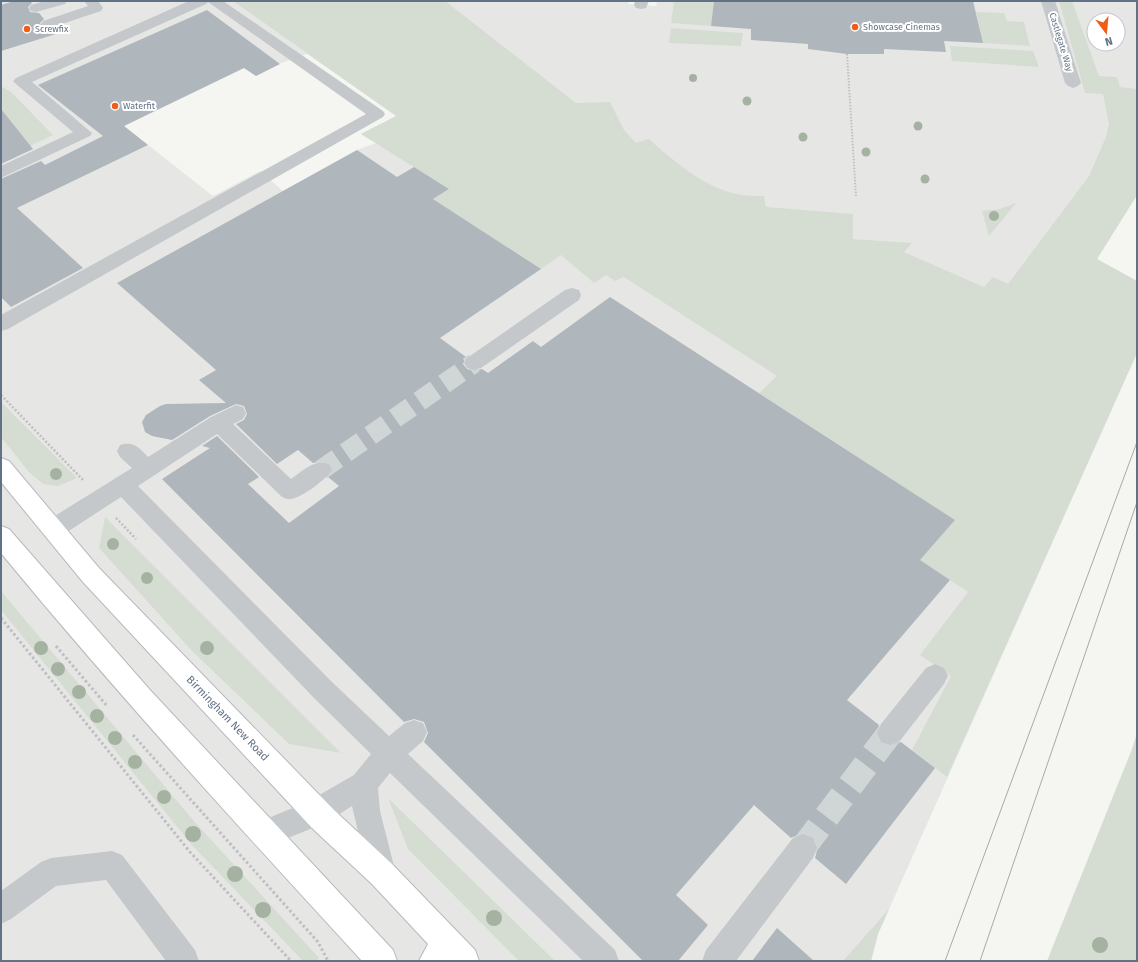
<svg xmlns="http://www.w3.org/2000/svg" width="1138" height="962" viewBox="0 0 1138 962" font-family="'Fira Sans',sans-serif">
  <rect width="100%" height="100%" fill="#f5f6f1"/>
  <path fill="#e6e7e5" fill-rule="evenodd" d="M1,1H629L628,4L656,6L657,1H1137V195L1097,259L1137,281V353L878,934L871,961H1ZM1094,20H1118V44H1094ZM307,54L397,116L361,134L376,143L357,150L283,191L260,171L213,196L124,126L244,68L256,76L276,65Z"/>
  <g fill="#d5ddd2">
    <path d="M233,1H445L576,103L610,102L624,130L636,143L649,139C674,161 703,187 737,194C746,196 755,196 764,196L766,207L853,214V239L912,243L904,252L984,287L993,277L1008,284L1089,176L1106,137L1109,124L1103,94L1085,93L1059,1H1072L1099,76L1117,77L1120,87L1137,89V195L1097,259L1137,281V353L947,777L912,750L951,676L920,655L968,592L920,560L955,520L759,393L777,376L624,277L615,281L606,275L594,283L561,255L541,269L433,199L449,189L361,134L396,116Z"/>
    <path d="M674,1H714L711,26L671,23Z"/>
    <path d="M976,12L1004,13L1007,21L1024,22L1030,46L983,43Z"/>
    <path d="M671,28L743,33L741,46L669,43Z"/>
    <path d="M950,46L1033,51L1039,67L952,61Z"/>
    <path d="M1,86L11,92L53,135L11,155L23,137L1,109Z"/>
    <path d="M1016,203L989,236L982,211L1000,209Z"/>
    <path d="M1,402L77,478L58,486L43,484L29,472L1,437Z"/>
    <path d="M105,517L341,753L289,744L192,651L99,548Z"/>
    <path d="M1,591L193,820L319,958L316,961H303L191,844L1,610Z"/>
    <path d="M1137,733V961H1047L1132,749Z"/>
    <path d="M388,798L555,961H519L408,849Z"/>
    <path d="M889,909L878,934L871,961H843Z"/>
  </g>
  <g fill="#afb6bc">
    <path d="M14,1H30L32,3L28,7L30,12L39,13L44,19L40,23L42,28L52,29L56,34L1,51V5Z"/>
    <path d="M714,1H973L983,43L944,41L946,52L884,49V54H847L808,49V44L751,40V29L711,26Z"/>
    <path d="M207,10L280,64L256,76L244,68L124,126L148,145L17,208L83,268L11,307L1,297V179L41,161L45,165L103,136L38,85Z"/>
    <path d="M1,109L33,149L1,164Z"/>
    <path d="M357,150L397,177L414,167L449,189L433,199L541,269L440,338L466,357L463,364L467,369L474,371L482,369L488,373L533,341L541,347L610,297L955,520L920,560L950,580L847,700L879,725L876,734L881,743L890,746L901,742L935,768L846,884L815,858L818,847L814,837L802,833L791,838L754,805L676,895L708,925L678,961H643L424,742L428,733L424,722L414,719L404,722L162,479L210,448L202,446L217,436L259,477L248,484L289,523L339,486L328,477L333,471L330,463L323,461L313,463L298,450L277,464L236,424L244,420L247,414L244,406L236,404L210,416L172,440L152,436L145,432L142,422L146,415L160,406L166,404L226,403L199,380L216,370L117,283Z"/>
    <path d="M777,928L814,961H752Z"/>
  </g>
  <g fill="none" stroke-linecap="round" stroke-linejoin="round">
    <path stroke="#d0d5d6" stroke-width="20" stroke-dasharray="20 10" stroke-linecap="butt" d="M321,470L474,363"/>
    <path stroke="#d0d5d6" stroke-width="26" stroke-dasharray="26 13" stroke-linecap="butt" d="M803,848L890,733"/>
    <defs>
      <g id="highway">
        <path d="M1,458L9,461L99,568L334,810L392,864L475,950L479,961H419L428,944L372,884L314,830L83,582L1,482Z"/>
        <path d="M1,526L9,529L150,690L393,950L397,961H362C239,827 116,693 1,553Z"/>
      </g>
    </defs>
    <use href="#highway" stroke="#b6b9bd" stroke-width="2"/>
    <path stroke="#bebfc2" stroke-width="2" stroke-dasharray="1.5 1.5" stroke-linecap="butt" d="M847,54L856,196"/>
    <g stroke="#bebfc2" stroke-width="2.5" stroke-dasharray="2 2" stroke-linecap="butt">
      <path d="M1,395L83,480"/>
      <path d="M116,518L136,539"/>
    </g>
    <g stroke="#bebfc2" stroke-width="3" stroke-dasharray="2.5 2.5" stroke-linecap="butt">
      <path d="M1,618L190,852L291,961"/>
      <path d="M56,646L107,706"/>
      <path d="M133,735L318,942L328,961"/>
    </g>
    <g fill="#c4c8cb" fill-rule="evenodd">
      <path d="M45,1H67L65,4L36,12L31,11L29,8L31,5Z"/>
      <path d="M84,1H98L103,8L101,11L53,27L48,28L43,27L41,24L43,21L88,6Z"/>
      <path d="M189,1H223L383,111L385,114L383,117L8,329L1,331V315L366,114L208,2L206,4L32,82L92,133L90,136L1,178V166L73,132L16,84L13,81L16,78Z"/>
      <path d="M635,1H649L646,8L641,9L636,8L634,5Z"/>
      <path d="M1041,1H1055L1081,83L1078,86L1073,88L1068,86L1065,83Z"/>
      <path d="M572,288L579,290L581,295L579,300L481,368L474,370L467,368L464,363L467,358L565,290Z"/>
      <path d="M236,405L243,407L246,413L243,419L233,424L291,479C303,471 314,459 329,464L332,470C327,479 301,498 291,499C288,500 285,498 282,497L217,434L138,486L332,682L389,736L405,723L414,720L423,723L427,732L423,741L408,754L615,950L619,961H583L390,773L378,788L380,811L396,874L392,884L382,888L372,884L368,874L352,806L327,822L264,848L254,844L250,834L254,824L307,802L354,775L371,754L314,698L121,497L61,536L53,538L45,536L42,529L45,522L132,468L120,457L117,451L120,445C134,441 139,448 148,457L211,417Z"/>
      <path d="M935,664L944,668L948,676L944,684L899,742L890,745L881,742L877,733L881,724L926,668Z"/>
      <path d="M803,834L813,838L817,848L813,858L736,961H702L706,950L793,838Z"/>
      <path d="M112,851L122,855L195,950L199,961H166L106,880L56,886L11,919L1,924V891L41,862L51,858Z"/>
    </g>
    <use href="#highway" fill="#fff" fill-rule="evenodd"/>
    <g stroke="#a4a9b0" stroke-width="1">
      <path d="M945,961L1137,442"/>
      <path d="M980,961L1137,502"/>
    </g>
  </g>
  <g fill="#a5b2a2">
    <circle cx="693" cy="78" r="4"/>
    <circle cx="747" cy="101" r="4.5"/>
    <circle cx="918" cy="126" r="4.5"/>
    <circle cx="803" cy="137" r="4.5"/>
    <circle cx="866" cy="152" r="4.5"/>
    <circle cx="925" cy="179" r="4.5"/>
    <circle cx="994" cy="216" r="5"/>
    <circle cx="56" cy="474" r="6"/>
    <circle cx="113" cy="544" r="6"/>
    <circle cx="147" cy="578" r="6"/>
    <circle cx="41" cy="648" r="7"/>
    <circle cx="207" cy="648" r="7"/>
    <circle cx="58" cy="669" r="7"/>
    <circle cx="79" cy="692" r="7"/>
    <circle cx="97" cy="716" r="7"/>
    <circle cx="115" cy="738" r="7"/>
    <circle cx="135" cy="762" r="7"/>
    <circle cx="164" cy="797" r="7"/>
    <circle cx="193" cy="834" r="8"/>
    <circle cx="235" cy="874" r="8"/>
    <circle cx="263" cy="910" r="8"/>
    <circle cx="494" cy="918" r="8"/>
    <circle cx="1100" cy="945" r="8"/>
  </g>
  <g fill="#ef5d18" stroke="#fff" stroke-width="1.5">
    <circle cx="855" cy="27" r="4"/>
    <circle cx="27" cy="29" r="4"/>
    <circle cx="115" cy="106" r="4"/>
  </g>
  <g text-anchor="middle" stroke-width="4" stroke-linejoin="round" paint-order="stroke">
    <g font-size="9" fill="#627285" stroke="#fff" text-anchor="start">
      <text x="863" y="30">Showcase Cinemas</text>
      <text x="35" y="32">Screwfix</text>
      <text x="123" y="109">Waterfit</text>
    </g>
    <g font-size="9" fill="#627285" stroke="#fff">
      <text transform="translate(1061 42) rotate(73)" y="3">Castlegate Way</text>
    </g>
    <g font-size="11" fill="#627285" stroke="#fff">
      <text transform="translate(228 718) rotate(46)" y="4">Birmingham New Road</text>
    </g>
  </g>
  <rect width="1138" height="962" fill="none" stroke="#627285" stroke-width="4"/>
  <g transform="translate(1106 32) rotate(164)"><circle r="19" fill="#ffffff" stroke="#c0c7ce"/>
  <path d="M0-3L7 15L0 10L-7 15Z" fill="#ef5d18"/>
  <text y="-6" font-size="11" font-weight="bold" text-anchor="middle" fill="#627285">N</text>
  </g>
</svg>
